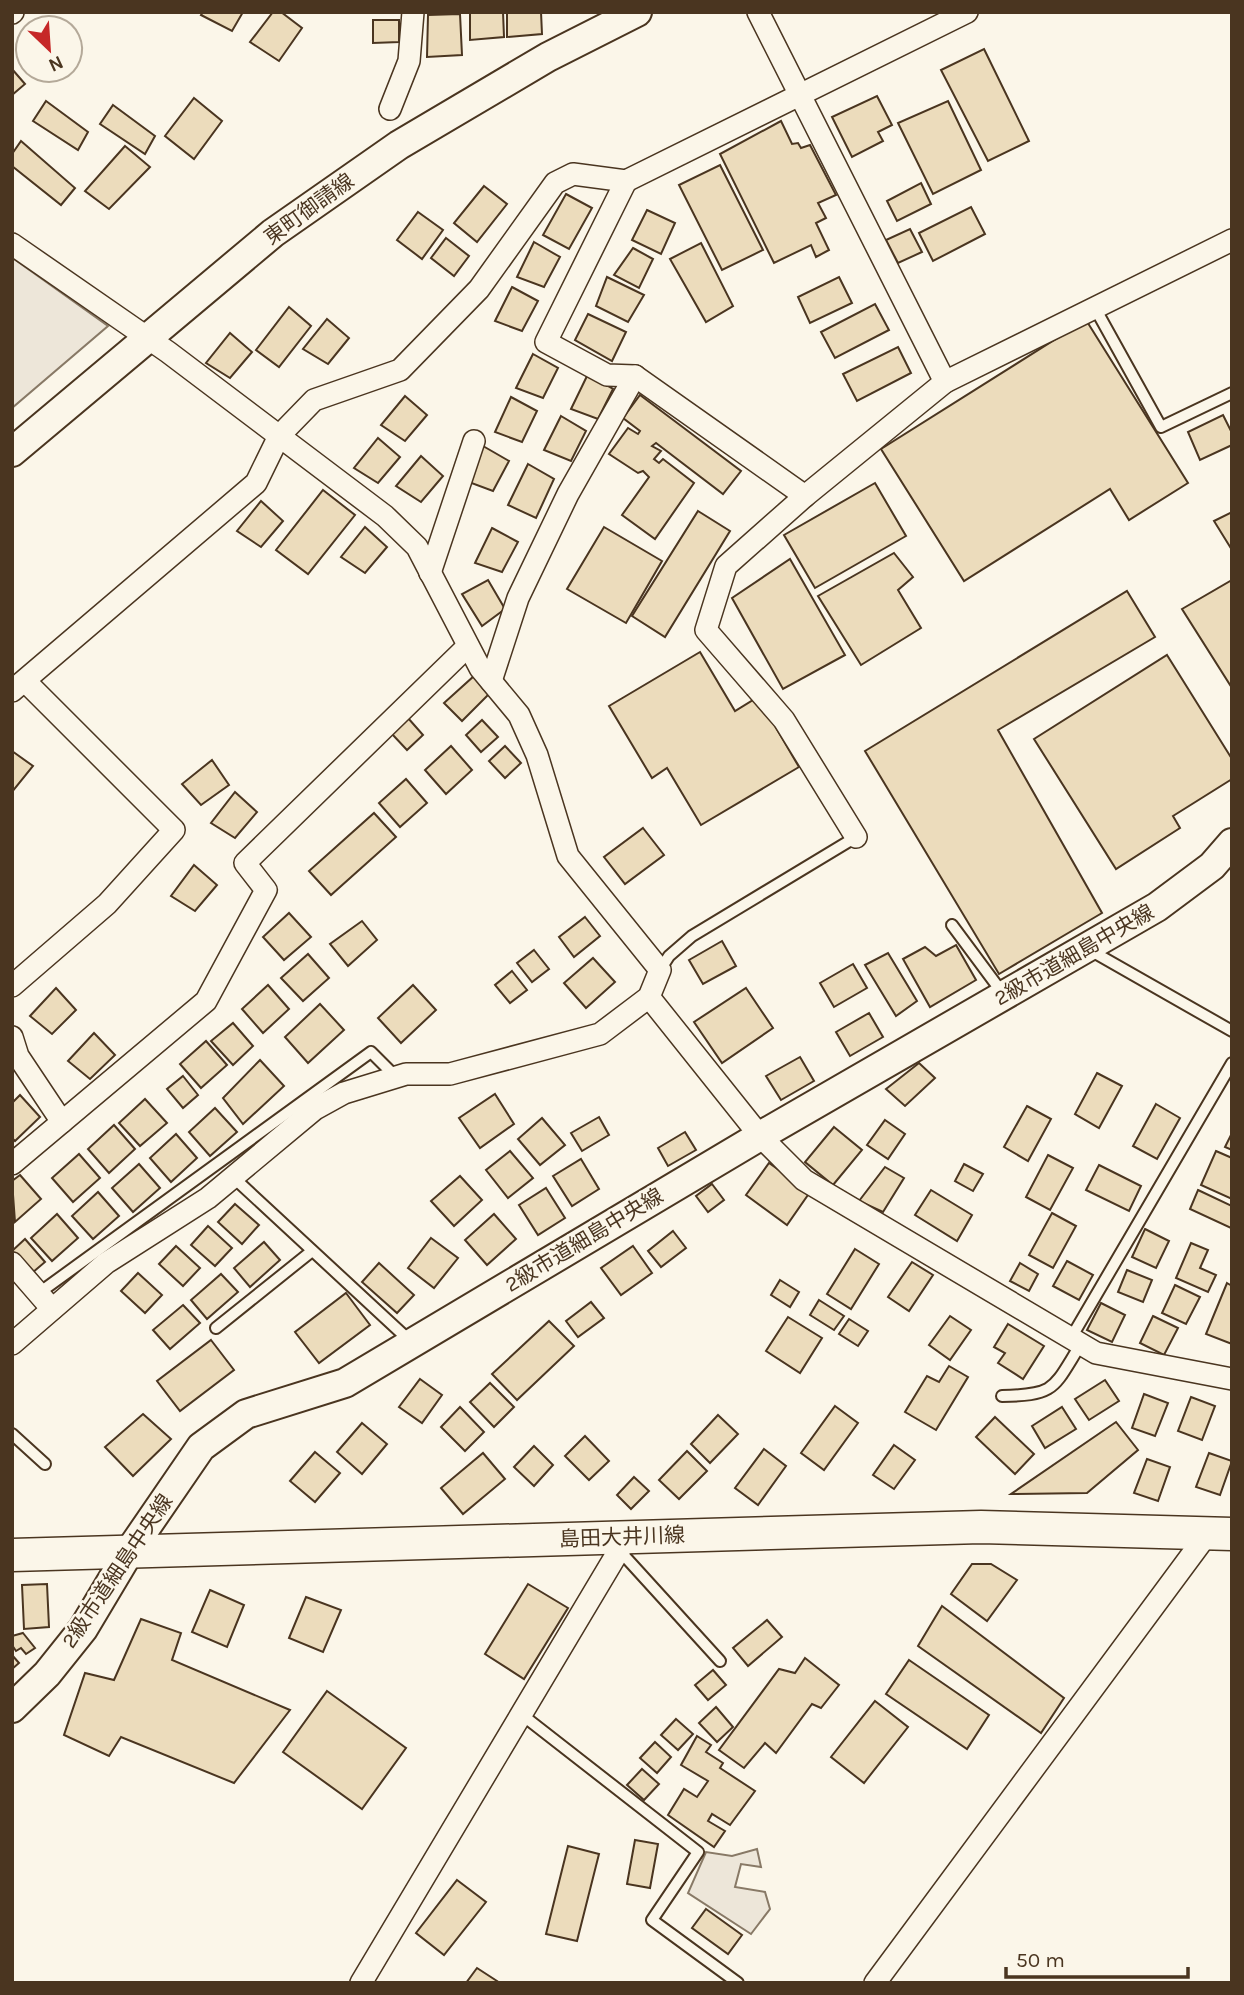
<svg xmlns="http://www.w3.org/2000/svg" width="1244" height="1995" viewBox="0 0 1244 1995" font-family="Karla,'Noto Sans JP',sans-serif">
  <rect width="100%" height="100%" fill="#fbf6e9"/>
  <g fill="#ede6d9" stroke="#887966" stroke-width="2">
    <path d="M14,259L108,326L12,408V260Z"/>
    <path d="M757,1849L761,1867L741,1864L735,1887L765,1892L770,1909L751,1934L688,1893L706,1852L732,1856Z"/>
  </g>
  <g fill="#ecdcbc" stroke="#4a3520" stroke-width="2">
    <path d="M203,12H243L232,31L201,15Z"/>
    <path d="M273,12H281L302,28L279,61L250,42Z"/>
    <path d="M470,12H503L504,37L470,40Z"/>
    <path d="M507,12H541L542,34L507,37Z"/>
    <path d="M460,14L462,55L427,57L428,15Z"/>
    <path d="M373,20H399V42L373,43Z"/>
    <path d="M28,46V66L18,54Z"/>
    <path d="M984,49L1029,141L988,161L941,70Z"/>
    <path d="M12,69L25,84L12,95Z"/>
    <path d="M877,96L892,125L878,132L883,141L852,157L832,117Z"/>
    <path d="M194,98L222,121L194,159L165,136Z"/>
    <path d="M46,101L88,132L78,150L33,121Z"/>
    <path d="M948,101L981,170L933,194L898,123Z"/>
    <path d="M113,105L155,136L145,154L100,124Z"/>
    <path d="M781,121L792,144L798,143L801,148L810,145L836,195L818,203L826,218L816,223L829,250L816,257L811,245L774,263L720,154Z"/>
    <path d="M21,141L75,188L61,205L12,166V154Z"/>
    <path d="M125,146L150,167L109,209L85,191Z"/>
    <path d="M720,165L763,250L722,270L679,185Z"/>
    <path d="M921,183L931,204L897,221L887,201Z"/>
    <path d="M484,186L507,204L477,242L454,223Z"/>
    <path d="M566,194L592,208L569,249L543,235Z"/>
    <path d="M971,207L985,234L933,261L919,233Z"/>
    <path d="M647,210L675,223L661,254L632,240Z"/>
    <path d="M418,212L443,230L422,259L397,240Z"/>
    <path d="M910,229L922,252L898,263L886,240Z"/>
    <path d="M446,238L469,256L454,276L431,258Z"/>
    <path d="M534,242L560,257L544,287L517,277Z"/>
    <path d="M701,243L733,306L706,322L670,259Z"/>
    <path d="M633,248L653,259L639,288L614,275Z"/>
    <path d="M607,277L644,295L628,322L596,306Z"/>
    <path d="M839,277L852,303L810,323L798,297Z"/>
    <path d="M512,287L538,301L522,331L495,321Z"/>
    <path d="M875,304L889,330L835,358L821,332Z"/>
    <path d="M289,307L311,326L279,367L256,350Z"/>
    <path d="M588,314L626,332L612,361L575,340Z"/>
    <path d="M327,319L349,338L328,364L303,349Z"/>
    <path d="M1086,320L1188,483L1129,520L1110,489L964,581L881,449Z"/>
    <path d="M230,333L252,352L230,378L206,363Z"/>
    <path d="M898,347L911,373L857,401L843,374Z"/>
    <path d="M533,354L558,368L543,398L516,388Z"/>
    <path d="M588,374L613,389L598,419L571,409Z"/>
    <path d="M640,395L741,471L723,494L656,443L652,446L661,451L654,459L659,463L663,459L694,483L655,539L622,515L649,477L643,471L638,473L609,454L628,428L638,434L640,431L623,418Z"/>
    <path d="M405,396L427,415L405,441L381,425Z"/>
    <path d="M511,397L537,411L522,442L495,432Z"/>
    <path d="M1223,415L1232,433V445L1200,460L1188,432Z"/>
    <path d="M561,416L586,431L571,461L544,450Z"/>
    <path d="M378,438L400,457L378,483L354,468Z"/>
    <path d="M483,446L509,461L493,491L466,481Z"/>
    <path d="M421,456L443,476L421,502L396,486Z"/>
    <path d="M528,464L554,479L536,518L508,505Z"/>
    <path d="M875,483L906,536L815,588L784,535Z"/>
    <path d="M323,490L355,515L308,574L276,550Z"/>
    <path d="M261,501L283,521L261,547L237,531Z"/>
    <path d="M698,511L730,531L665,637L632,616Z"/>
    <path d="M1232,512V550L1214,521Z"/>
    <path d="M365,527L387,547L365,573L341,557Z"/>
    <path d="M604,527L662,561L626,623L567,589Z"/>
    <path d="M492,528L518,542L502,572L475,563Z"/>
    <path d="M894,553L913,577L898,590L921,628L861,665L818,596Z"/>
    <path d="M790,559L845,655L783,689L732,598Z"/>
    <path d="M488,580L505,609L482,626L462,594Z"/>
    <path d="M1232,580V688L1182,609Z"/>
    <path d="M1127,591L1155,637L998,730L1102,913L999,974L865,751Z"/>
    <path d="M700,652L735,711L758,697L799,767L701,825L667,768L652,778L609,706Z"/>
    <path d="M1167,655L1232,759V779L1173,816L1180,828L1116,869L1034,739Z"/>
    <path d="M474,676L490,693L462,721L444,703Z"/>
    <path d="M408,718L423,735L407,750L392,734Z"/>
    <path d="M482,720L498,737L481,752L466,735Z"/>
    <path d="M451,746L472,770L446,794L425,770Z"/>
    <path d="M505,746L521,763L505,778L489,761Z"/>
    <path d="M12,751L33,766L12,792Z"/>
    <path d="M212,760L229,785L201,805L182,784Z"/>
    <path d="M406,779L427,803L400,827L379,803Z"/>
    <path d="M235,792L257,812L235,838L211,823Z"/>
    <path d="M374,813L396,837L331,895L309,871Z"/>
    <path d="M643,828L664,855L625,884L604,857Z"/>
    <path d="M194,865L217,885L195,911L171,896Z"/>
    <path d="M289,913L311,937L284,960L263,937Z"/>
    <path d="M585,917L600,936L574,957L559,937Z"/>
    <path d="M362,921L377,940L348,966L330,944Z"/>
    <path d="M722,941L736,966L703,984L689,960Z"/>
    <path d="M956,945L976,980L930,1007L903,959L925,947L936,956Z"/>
    <path d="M534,950L549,969L532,982L517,963Z"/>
    <path d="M888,953L917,1001L896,1016L865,965Z"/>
    <path d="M308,954L329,978L303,1001L281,978Z"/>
    <path d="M593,958L615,982L586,1008L564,983Z"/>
    <path d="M853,964L867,988L834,1007L820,983Z"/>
    <path d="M512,971L527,990L510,1003L495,985Z"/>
    <path d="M268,985L289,1009L263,1033L242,1009Z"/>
    <path d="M413,985L436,1010L401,1043L378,1018Z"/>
    <path d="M56,988L76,1010L52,1034L30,1016Z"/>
    <path d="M746,988L773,1028L722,1063L694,1022Z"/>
    <path d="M320,1004L344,1030L308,1063L285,1037Z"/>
    <path d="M869,1013L883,1037L850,1056L836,1032Z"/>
    <path d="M233,1023L253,1046L233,1065L211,1041Z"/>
    <path d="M94,1033L115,1055L90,1079L68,1061Z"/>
    <path d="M206,1041L227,1065L201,1088L180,1064Z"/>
    <path d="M800,1057L814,1081L781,1100L766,1076Z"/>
    <path d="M260,1060L284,1086L243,1124L223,1098Z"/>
    <path d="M919,1063L935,1078L905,1106L886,1089Z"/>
    <path d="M1097,1073L1122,1086L1099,1128L1075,1114Z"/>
    <path d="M183,1076L198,1095L183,1108L167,1089Z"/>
    <path d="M495,1094L514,1124L480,1148L459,1118Z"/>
    <path d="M20,1095L40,1117L15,1141L12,1138V1103Z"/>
    <path d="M145,1099L167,1123L140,1146L119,1123Z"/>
    <path d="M1156,1104L1180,1118L1157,1159L1133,1146Z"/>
    <path d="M1027,1106L1051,1119L1028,1161L1004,1147Z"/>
    <path d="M215,1108L237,1132L210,1156L189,1132Z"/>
    <path d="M599,1117L609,1135L582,1151L571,1133Z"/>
    <path d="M542,1118L565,1145L540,1165L518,1139Z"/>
    <path d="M885,1120L905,1134L888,1159L867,1145Z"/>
    <path d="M114,1125L135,1149L109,1173L88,1149Z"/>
    <path d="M834,1127L862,1150L833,1185L805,1162Z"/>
    <path d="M685,1132L696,1150L668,1166L658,1148Z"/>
    <path d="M1232,1133V1150L1225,1147Z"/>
    <path d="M176,1134L197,1158L171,1182L150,1158Z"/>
    <path d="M510,1151L533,1178L508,1198L486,1170Z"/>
    <path d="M1216,1151L1232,1158V1199L1201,1185Z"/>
    <path d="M79,1154L100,1178L73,1202L52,1178Z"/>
    <path d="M1048,1155L1073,1168L1050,1210L1026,1197Z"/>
    <path d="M581,1159L599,1189L572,1206L553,1176Z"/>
    <path d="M769,1163L810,1192L787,1225L746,1195Z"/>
    <path d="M139,1164L160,1188L133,1212L112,1188Z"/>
    <path d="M964,1164L983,1174L973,1191L955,1181Z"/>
    <path d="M1099,1165L1141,1186L1129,1211L1086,1190Z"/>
    <path d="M885,1167L904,1178L883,1212L859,1201Z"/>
    <path d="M20,1175L41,1199L15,1222L12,1181Z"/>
    <path d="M460,1176L482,1200L454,1226L431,1201Z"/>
    <path d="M712,1184L724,1200L708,1212L696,1196Z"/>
    <path d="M546,1188L565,1218L538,1235L519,1205Z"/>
    <path d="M931,1190L972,1215L957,1241L915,1215Z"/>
    <path d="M1198,1190L1232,1206L1231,1228L1190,1209Z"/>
    <path d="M98,1192L119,1216L93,1239L72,1216Z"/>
    <path d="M235,1204L259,1225L242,1244L218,1222Z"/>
    <path d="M1052,1213L1076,1226L1053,1268L1029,1255Z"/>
    <path d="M57,1214L78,1238L52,1261L31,1238Z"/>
    <path d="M494,1214L516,1239L487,1265L465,1240Z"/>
    <path d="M208,1226L232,1248L215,1266L191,1245Z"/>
    <path d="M1145,1229L1169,1241L1156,1268L1132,1257Z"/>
    <path d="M673,1231L686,1248L661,1267L648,1251Z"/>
    <path d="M431,1238L458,1258L434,1288L408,1268Z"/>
    <path d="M25,1239L45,1262L32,1273L12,1251Z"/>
    <path d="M264,1242L280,1260L250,1287L234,1268Z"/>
    <path d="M1191,1243L1208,1250L1200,1268L1216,1275L1208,1292L1176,1278Z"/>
    <path d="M176,1246L200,1268L183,1286L159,1264Z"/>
    <path d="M633,1246L652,1273L621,1295L601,1268Z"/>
    <path d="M855,1249L879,1264L851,1309L827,1294Z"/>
    <path d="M1067,1261L1093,1275L1079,1300L1053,1286Z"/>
    <path d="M912,1262L933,1275L909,1311L888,1297Z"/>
    <path d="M379,1263L414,1295L397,1313L362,1282Z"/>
    <path d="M1020,1263L1038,1274L1029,1291L1010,1281Z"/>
    <path d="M1127,1270L1152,1280L1143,1302L1118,1292Z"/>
    <path d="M138,1273L162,1295L145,1313L121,1291Z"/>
    <path d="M221,1274L238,1292L207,1319L191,1300Z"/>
    <path d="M780,1280L799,1292L790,1307L771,1295Z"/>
    <path d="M1227,1283L1232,1286V1344L1206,1334Z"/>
    <path d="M1175,1285L1200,1297L1186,1324L1162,1313Z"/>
    <path d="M346,1293L370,1325L319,1363L295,1332Z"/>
    <path d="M819,1300L844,1316L834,1330L810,1315Z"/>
    <path d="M591,1302L604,1318L578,1337L566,1321Z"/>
    <path d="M1101,1303L1125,1315L1112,1342L1087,1330Z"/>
    <path d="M183,1305L200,1323L170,1349L153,1330Z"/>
    <path d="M950,1316L971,1330L950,1360L929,1345Z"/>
    <path d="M1153,1316L1178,1328L1164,1355L1140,1343Z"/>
    <path d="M788,1317L822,1338L800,1373L766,1351Z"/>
    <path d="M849,1319L868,1331L858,1346L839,1334Z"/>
    <path d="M549,1321L574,1346L517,1400L492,1374Z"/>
    <path d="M1008,1324L1044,1346L1023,1379L998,1363L1005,1353L994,1347Z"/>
    <path d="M211,1340L234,1370L180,1411L157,1381Z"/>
    <path d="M949,1366L968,1377L936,1430L905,1412L927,1376L939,1382Z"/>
    <path d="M420,1379L442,1395L422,1423L399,1407Z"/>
    <path d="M1105,1380L1119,1401L1089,1420L1075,1399Z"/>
    <path d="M490,1383L514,1407L494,1427L470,1402Z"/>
    <path d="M1144,1394L1168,1403L1155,1436L1132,1428Z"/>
    <path d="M1191,1397L1215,1406L1202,1440L1178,1431Z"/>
    <path d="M835,1406L858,1423L824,1470L801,1453Z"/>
    <path d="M460,1407L484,1432L465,1451L441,1427Z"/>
    <path d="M1062,1407L1076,1429L1045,1448L1032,1426Z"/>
    <path d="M143,1414L171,1439L133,1476L105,1447Z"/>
    <path d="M718,1415L738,1434L710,1463L691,1444Z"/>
    <path d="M995,1417L1034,1454L1015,1474L976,1437Z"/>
    <path d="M1116,1422L1138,1450L1087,1493L1011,1494Z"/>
    <path d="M362,1423L387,1444L362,1474L337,1452Z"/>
    <path d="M585,1436L609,1461L589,1480L565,1456Z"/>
    <path d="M894,1445L915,1460L894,1489L873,1475Z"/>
    <path d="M534,1446L553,1465L534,1486L514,1467Z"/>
    <path d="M764,1449L786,1466L758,1505L735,1488Z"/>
    <path d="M687,1451L707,1471L679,1499L659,1480Z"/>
    <path d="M315,1452L340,1473L315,1502L290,1481Z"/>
    <path d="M483,1453L505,1479L463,1514L441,1488Z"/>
    <path d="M1209,1453L1232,1461L1220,1495L1196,1487Z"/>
    <path d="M1147,1459L1170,1467L1158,1501L1134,1493Z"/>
    <path d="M634,1477L649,1491L631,1509L617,1495Z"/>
    <path d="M972,1564H991L1017,1580L987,1621L951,1594Z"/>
    <path d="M47,1584L49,1627L24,1629L22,1585Z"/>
    <path d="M528,1584L568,1608L524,1679L485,1654Z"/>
    <path d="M210,1590L244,1605L227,1647L192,1632Z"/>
    <path d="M306,1597L341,1610L323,1652L289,1638Z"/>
    <path d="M942,1606L1064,1698L1041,1733L918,1646Z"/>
    <path d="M141,1619L181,1633L172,1660L290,1710L234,1783L121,1737L109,1756L64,1735L85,1673L114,1680Z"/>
    <path d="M767,1620L782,1637L748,1666L733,1648Z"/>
    <path d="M23,1633L35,1648L26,1654L21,1648L16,1651L12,1645V1636Z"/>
    <path d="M12,1655L19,1663L12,1669Z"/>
    <path d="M805,1658L839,1685L821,1708L812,1704L776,1753L765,1743L744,1768L719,1750L779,1669L795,1673Z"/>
    <path d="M909,1660L989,1715L967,1749L886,1694Z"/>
    <path d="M713,1670L726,1685L708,1700L695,1685Z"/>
    <path d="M327,1691L406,1748L362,1809L283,1752Z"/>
    <path d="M875,1701L908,1727L864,1783L831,1757Z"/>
    <path d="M716,1707L733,1727L717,1742L699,1723Z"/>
    <path d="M676,1719L693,1734L678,1750L661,1735Z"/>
    <path d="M697,1736L711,1745L706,1752L723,1763L720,1768L755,1791L730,1825L712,1814L708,1821L725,1831L714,1847L668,1815L684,1789L697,1797L708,1781L681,1765Z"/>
    <path d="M655,1742L671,1757L657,1773L640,1758Z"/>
    <path d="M642,1769L659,1784L644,1800L627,1785Z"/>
    <path d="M635,1840L658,1844L650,1888L627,1884Z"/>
    <path d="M568,1846L599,1854L577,1941L546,1934Z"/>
    <path d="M457,1880L486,1902L444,1955L416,1933Z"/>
    <path d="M706,1909L742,1935L728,1954L692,1928Z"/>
    <path d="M477,1968L500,1983H466Z"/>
  </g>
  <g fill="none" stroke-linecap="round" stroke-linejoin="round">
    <defs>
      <g id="service">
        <path d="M1095,308L1161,427L1232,393"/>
        <path d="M952,925L1004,995"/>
        <path d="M1088,949L1232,1031"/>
        <path d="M660,970L669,956L692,936L856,837"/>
        <path d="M233,1177L410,1341"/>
        <path d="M39,1293L371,1052L396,1077"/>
        <path d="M216,1328L312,1251"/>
        <path d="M1071,1338L1232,1063"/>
        <path d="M1002,1396C1057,1395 1053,1388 1081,1344"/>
        <path d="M12,1434L45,1464"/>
        <path d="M619,1550L720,1661"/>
        <path d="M521,1714L698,1852L652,1920L738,1983"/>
      </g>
      <g id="minor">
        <path d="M758,12L945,382L1232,240"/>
        <path d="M12,13L13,12"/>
        <path d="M390,109L409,61L413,12"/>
        <path d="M626,181L546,342L607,375L635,376L805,496"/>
        <path d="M12,244L168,352L385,516L417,547L480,668L519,715L537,755L568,856L660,970L649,997L600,1034L450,1074H406L344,1093L315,1109L208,1198L106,1263L12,1344"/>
        <path d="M430,573L474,441"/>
        <path d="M491,681L518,598L568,494L635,376"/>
        <path d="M12,691L256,483L279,436L314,400L400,370L479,289L555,183L573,174L626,181L967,12"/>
        <path d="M856,837L784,720L706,630L726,566L805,496L945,382"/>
        <path d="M12,986L107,904L174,830L25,681"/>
        <path d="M649,997L760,1136L804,1180L1096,1353L1232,1379"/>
        <path d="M12,1037L18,1056L62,1122"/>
        <path d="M12,1164L206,1001L266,890L245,863L468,646"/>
        <path d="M12,1263L52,1309"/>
        <path d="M361,1983L627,1537"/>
        <path d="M875,1983L1208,1533"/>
      </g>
      <g id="tertiary">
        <path d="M12,452L273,233L399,145L548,57L637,12"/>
        <path d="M12,1708L47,1674L83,1629L129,1552L201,1447L246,1414L345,1383L760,1136L1157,907L1212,866L1232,843"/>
      </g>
      <path id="secondary" d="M12,1555L981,1527L1232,1534"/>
    </defs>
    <use href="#service" stroke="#4a3520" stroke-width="14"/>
    <use href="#minor" stroke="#4a3520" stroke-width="24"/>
    <use href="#tertiary" stroke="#4a3520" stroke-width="32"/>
    <use href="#secondary" stroke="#4a3520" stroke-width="35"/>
    <use href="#service" stroke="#fbf6e9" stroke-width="10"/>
    <use href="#minor" stroke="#fbf6e9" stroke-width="21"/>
    <use href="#tertiary" stroke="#fbf6e9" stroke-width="28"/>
    <use href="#secondary" stroke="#fbf6e9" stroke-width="32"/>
  </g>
  <g text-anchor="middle" stroke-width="5" stroke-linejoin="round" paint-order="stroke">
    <g font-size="21" fill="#4a3520" stroke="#fbf6e9">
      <text transform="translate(309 209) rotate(-36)" y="7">東町御請線</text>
      <text transform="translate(1074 955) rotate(-30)" y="7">2級市道細島中央線</text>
      <text transform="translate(584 1240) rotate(-31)" y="7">2級市道細島中央線</text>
      <text transform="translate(622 1537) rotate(-2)" y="7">島田大井川線</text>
      <text transform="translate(117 1571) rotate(-56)" y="7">2級市道細島中央線</text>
    </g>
  </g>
  <rect width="1244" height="1995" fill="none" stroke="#4a3520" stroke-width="28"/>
  <g transform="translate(49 49) rotate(155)"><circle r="33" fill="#fbf6e9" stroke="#b4a999" stroke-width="2"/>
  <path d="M0-5L12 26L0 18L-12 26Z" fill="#c62828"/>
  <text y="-10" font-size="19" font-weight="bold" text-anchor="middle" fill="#4a3520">N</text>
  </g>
  <path d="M1006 1967v10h182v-10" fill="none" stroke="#4a3520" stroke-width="3.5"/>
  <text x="1016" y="1967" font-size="21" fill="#4a3520" stroke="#fbf6e9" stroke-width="5" paint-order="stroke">50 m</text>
</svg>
